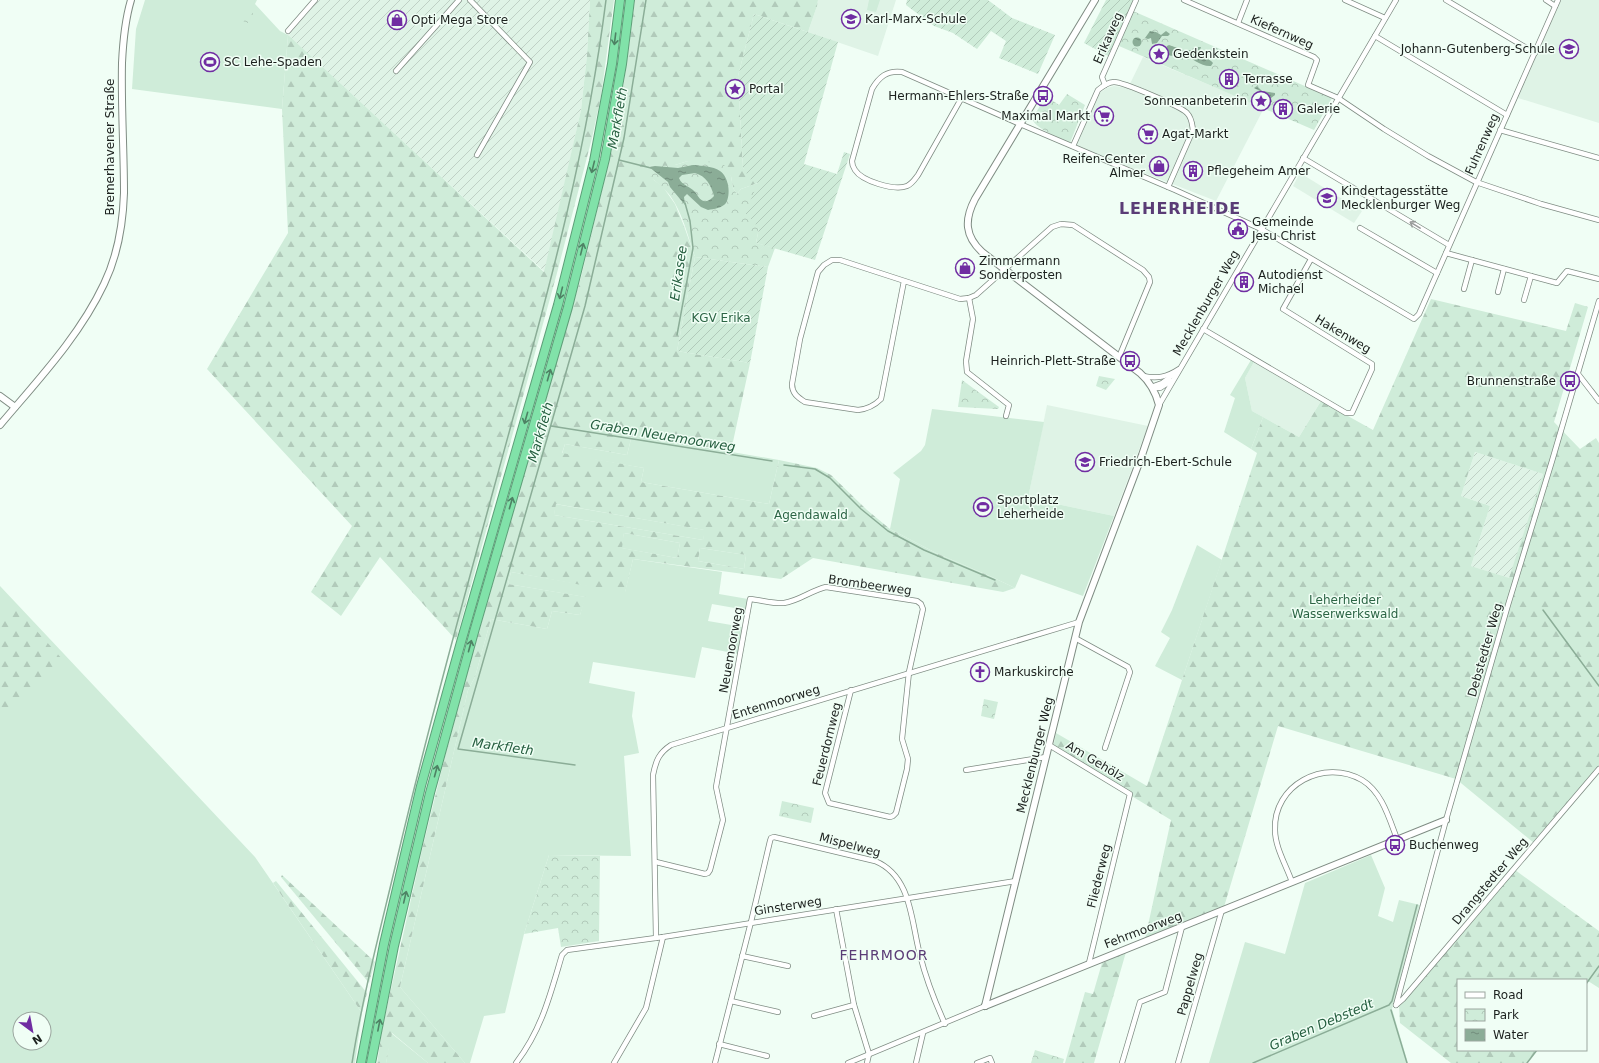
<svg xmlns="http://www.w3.org/2000/svg" width="1599" height="1063" viewBox="0 0 1599 1063" font-family="'DejaVu Sans',sans-serif">
  <defs>
    <pattern id="industrial-furrows" width="10" height="10" patternUnits="userSpaceOnUse"><rect width="10" height="10" fill="#dff3e6"/><path d="M-1 1l2-2M0 10L10 0M9 11l2-2" fill="none" stroke="#bfd0c5"/></pattern>
    <pattern id="forest-firs" width="22" height="20" patternUnits="userSpaceOnUse"><rect width="22" height="20" fill="#cfecd9"/><path d="M5 1l3.5 6h-7zM16 11l3.5 6h-7z" fill="#b1caba"/></pattern>
    <pattern id="park-crowns" width="20" height="18" patternUnits="userSpaceOnUse"><rect width="20" height="18" fill="#cfecd9"/><path d="M2 6a3 3 0 1 1 6 0M12 15a3 3 0 1 1 6 0" fill="none" stroke="#b1caba"/></pattern>
    <pattern id="garden-furrows" width="10" height="10" patternUnits="userSpaceOnUse"><rect width="10" height="10" fill="#cfecd9"/><path d="M-1 1l2-2M0 10L10 0M9 11l2-2" fill="none" stroke="#b1caba"/></pattern>
    <pattern id="water-ripples" width="26" height="14" patternUnits="userSpaceOnUse"><rect width="26" height="14" fill="#8bad97"/><path d="M2 4q2-2 4 0t4 0M15 11q2-2 4 0t4 0" fill="none" stroke="#718c7b"/></pattern>
  </defs>
  <rect width="100%" height="100%" fill="#f0fef5"/>
  <g fill="#dff3e6">
    <path d="M818,0H896L878,56L808,32L817,6Z"/>
    <path d="M1561,0H1599V123L1518,98Z"/>
    <path d="M1143,57L1264,108L1216,201L1075,146L1100,93L1107,88L1114,86L1128,88Z"/>
    <path d="M1300,173L1362,211L1354,223L1293,186Z"/>
    <path d="M1254,362L1321,401L1299,437L1252,411L1245,378Z"/>
    <path d="M1047,405L1148,426L1114,516L1028,498Z"/>
  </g>
  <g fill="url(#industrial-furrows)">
    <path d="M319,0H590L587,55L581,110L545,272L288,36Z"/>
    <path d="M1475,452L1543,474L1510,579L1471,566L1490,506L1461,496Z"/>
  </g>
  <g fill="#cfecd9" fill-rule="evenodd">
    <path d="M145,0H257L255,4L280,31L288,35L282,109L132,89L136,29Z"/>
    <path d="M869,0H880L876,12L867,10Z"/>
    <path d="M1251,360L1254,362L1245,378L1252,411L1263,417L1251,449L1224,432L1235,398L1230,395Z"/>
    <path d="M932,409L1044,422L1028,498L1114,516L1083,596L1021,574L1015,588L992,577L936,553L890,529L900,479L893,473L921,451L925,445Z"/>
    <path d="M632,435L779,460L769,504L641,482L644,468L562,454L565,444L627,455Z"/>
    <path d="M555,504L705,530L703,540L554,515Z"/>
    <path d="M624,533L680,543L677,558L621,548Z"/>
    <path d="M1197,545L1222,560L1182,680L1155,666L1170,638L1161,632L1172,610Z"/>
    <path d="M700,548L746,555L744,569L698,561Z"/>
    <path d="M633,559L722,572L719,594L748,599L746,610L712,604L708,621L743,627L738,654L702,647L695,678L593,662L589,683L635,692L632,716L639,753L624,756L631,856L549,855L524,934L505,1013L484,1016L470,1063H465L400,987L468,690L475,677L491,619L547,629L552,611L580,615L585,597L508,584L511,572L625,592Z"/>
    <path d="M0,586L255,857L362,1013L355,1063H0ZM20,1019H44V1043H20Z"/>
    <path d="M1371,855L1385,888L1378,916L1393,922L1399,900L1420,905L1392,1009L1408,1063H1209L1245,942L1285,954L1305,883Z"/>
    <path d="M391,1033L428,1063H386Z"/>
  </g>
  <g fill="url(#forest-firs)" fill-rule="evenodd">
    <path d="M590,0H614L601,96L592,138L557,273L456,640L380,557L341,616L311,592L352,526L207,369L288,233L282,109L288,35L544,272L581,110L587,55Z"/>
    <path d="M635,0H818L817,6L808,32L754,14L738,76L743,168L758,183L741,189L737,194L733,188L731,176L688,161L675,165L649,166L654,180L663,187L675,204L684,226L695,257L677,351L750,363L731,451L632,435L627,455L565,444L562,453L644,468L641,482L769,504L779,460L817,468L831,475L867,510L890,529L936,553L992,577L1015,588L1003,592L813,558L781,579L633,559L625,593L511,572L508,584L586,597L580,615L552,611L547,629L491,619L475,677L468,690L400,987L465,1063H428L392,1033L386,1063H377L383,1025L422,850L447,748L474,649L581,277L619,120ZM556,504L704,530L703,540L554,515ZM624,533L680,543L677,558L622,548ZM700,548L746,555L744,569L698,561Z"/>
    <path d="M1431,299L1566,331L1575,303L1588,307L1554,422L1580,449L1596,438L1599,443V766L1534,843L1456,779L1278,726L1224,907L1145,939L1171,820L1053,748L1056,733L1147,786L1257,453L1251,449L1263,417L1299,437L1321,401L1373,430ZM1475,452L1543,474L1509,578L1471,566L1490,506L1461,496Z"/>
    <path d="M17,609L63,660L0,716V624Z"/>
    <path d="M1515,870L1599,931V988L1588,981L1586,984V980H1458V1050H1537L1527,1063H1451L1400,1023L1399,1006Z"/>
    <path d="M282,875L375,962L369,983L281,877Z"/>
    <path d="M276,881L367,993L362,1013L273,883Z"/>
    <path d="M1126,952L1094,1063H1065L1085,992L1093,994L1102,963Z"/>
  </g>
  <g fill="url(#park-crowns)">
    <path d="M1133,11L1307,87L1332,98L1314,130L1119,46Z"/>
    <circle cx="248" cy="17" r="6"/>
    <path d="M1067,94L1085,105L1070,143C1060,138 1036,129 1032,119L1046,96L1059,105Z"/>
    <path d="M688,161L723,163L731,176L733,188L737,194L741,189L758,183L759,228L756,243L775,248L768,267L695,257C688,237 683,214 671,197C665,188 656,183 649,175L650,171L648,167L655,165H675Z"/>
    <path d="M1099,376L1115,379L1106,390L1096,386Z"/>
    <path d="M962,380L999,407L998,409L958,407Z"/>
    <path d="M984,699L998,702L994,719L981,716Z"/>
    <path d="M782,801L814,808L811,823L779,816Z"/>
    <path d="M549,855L600,856L599,941L561,947L558,928L524,934Z"/>
    <path d="M1035,1050L1064,1059L1063,1063H1031Z"/>
  </g>
  <g fill="url(#garden-furrows)">
    <path d="M907,0H988L1012,18L1055,35L1038,74L999,58L1006,41L991,31L977,49L953,33L934,26L906,5Z"/>
    <path d="M1106,0H1135L1110,57L1084,43Z"/>
    <path d="M754,14L838,42L804,164L837,174L844,152L850,154L815,260L756,243L759,228L745,213L758,183L751,180L743,168L738,76Z"/>
    <path d="M695,257L768,267L750,363L677,351Z"/>
  </g>
  <g fill="url(#water-ripples)" fill-rule="evenodd">
    <path d="M1150,31L1156,32L1161,35L1166,31L1170,34L1168,36H1162L1157,43L1152,44L1151,38L1148,39L1145,38Z"/>
    <circle cx="1137" cy="42" r="4.5"/>
    <path d="M1169,45L1183,50H1192L1195,54L1197,53L1198,47H1201L1199,53C1202,59 1210,58 1213,63L1211,66C1202,67 1191,58 1184,54C1177,55 1171,58 1165,53L1167,46Z"/>
    <path d="M1257,86L1262,91L1275,93V95L1271,98L1272,102H1268L1263,98L1262,92L1254,88Z"/>
    <path d="M693,165C703,166 712,166 720,171C729,177 731,195 726,203C722,208 714,209 708,210L701,207L687,194L684,197L685,205L670,187L668,182L649,167L655,166L678,168ZM695,173C706,176 711,185 714,196C711,199 708,202 704,201C699,200 698,195 695,192C690,186 682,186 679,178L682,175Z"/>
  </g>
  <g fill="none" stroke-linecap="round" stroke-linejoin="round">
    <g stroke="#8bad97" stroke-width="1.5">
      <path d="M619,160L651,168"/>
      <path d="M677,335L693,248L690,221L685,203"/>
      <path d="M551,426L772,461"/>
      <path d="M784,465L815,469L830,478L861,509L888,531L924,550L995,580"/>
      <path d="M1543,610L1599,686"/>
      <path d="M575,765L458,749L585,306L624,138L646,0"/>
      <path d="M1586,984L1599,966"/>
      <path d="M1391,1010L1407,1063"/>
      <path d="M352,1063C363,994 381,927 397,859C432,711 473,565 513,418C552,280 588,143 606,0"/>
      <path d="M1253,1063L1389,1005L1392,1001L1417,905"/>
      <path d="M1527,1063L1537,1050"/>
    </g>
    <defs>
      <g id="street">
        <path d="M470,0L530,62L477,155"/>
        <path d="M1184,0L1314,57L1317,60L1308,85L1338,98L1384,129L1428,156L1476,182L1541,204L1599,220"/>
        <path d="M1345,0L1385,18"/>
        <path d="M1446,0L1535,53"/>
        <path d="M1546,0L1555,6"/>
        <path d="M1238,23L1247,0"/>
        <path d="M288,31L315,0"/>
        <path d="M1375,36L1507,115"/>
        <path d="M396,71L459,0"/>
        <path d="M1105,85L1102,77L1136,0"/>
        <path d="M961,99L918,175C915,179 912,184 907,186C894,191 862,181 855,170C853,167 852,164 852,161L872,89C879,77 887,70 902,72L1020,124L1175,190L1261,229L1414,319L1419,314L1558,0"/>
        <path d="M1500,130L1599,158"/>
        <path d="M1073,146L1098,90C1103,86 1108,82 1114,82C1123,82 1182,107 1187,113C1192,118 1192,124 1193,130L1168,187"/>
        <path d="M1303,158L1449,245"/>
        <path d="M1360,228L1437,273"/>
        <path d="M1446,253L1557,283L1567,271L1599,279"/>
        <path d="M904,281L881,399C874,406 868,409 858,410L805,402C797,397 792,393 792,384L800,339L818,272L824,265L832,260H840L960,299L969,298L976,295L1052,227L1061,224L1073,225L1143,270L1149,277L1150,282L1119,357"/>
        <path d="M1464,289L1472,260"/>
        <path d="M1498,292L1504,269"/>
        <path d="M969,298L973,319L966,361L967,372L1009,405L1006,416"/>
        <path d="M1524,300L1531,276"/>
        <path d="M1203,329L1346,413H1352L1372,369V364L1283,309L1311,259"/>
        <path d="M1578,374L1599,401"/>
        <path d="M1143,376C1157,379 1167,377 1179,369"/>
        <path d="M1151,387L1162,383L1173,375"/>
        <path d="M1153,388H1160L1171,381"/>
        <path d="M1159,405L1396,0"/>
        <path d="M1075,638L1128,667L1130,672L1105,748"/>
        <path d="M1049,745L1130,794L1089,963"/>
        <path d="M966,770L1046,757"/>
        <path d="M656,862L705,874L708,873L710,870L723,820L716,787L750,599C761,600 774,604 784,603C799,601 812,590 826,587L917,601L921,604L923,609L909,672L902,739L908,759L907,769L896,813L893,816L890,817L829,803L825,793L851,690"/>
        <path d="M1292,882C1286,865 1275,847 1275,830C1273,785 1324,758 1362,780C1382,792 1389,818 1397,839"/>
        <path d="M836,909L854,1005L869,1054L867,1063"/>
        <path d="M656,938L653,775C656,760 659,753 671,745L1079,622"/>
        <path d="M742,956L788,966"/>
        <path d="M731,1001L778,1012"/>
        <path d="M1396,1005L1446,820L1508,605L1552,461L1599,301"/>
        <path d="M1396,1005L1403,999L1599,769"/>
        <path d="M814,1016L854,1005"/>
        <path d="M719,1044L767,1056"/>
        <path d="M516,1063C542,1029 550,995 562,955L567,950L663,937L1016,881"/>
        <path d="M614,1063L646,1008L663,937"/>
        <path d="M715,1063L751,922L770,841L771,838L774,837L875,861C912,876 911,922 920,955C926,979 935,1002 945,1024"/>
        <path d="M848,1063L985,1006"/>
        <path d="M916,1063L923,1033"/>
        <path d="M977,1063L990,1058L992,1063"/>
        <path d="M1122,1063L1140,1002L1165,992L1182,927"/>
        <path d="M1178,1063L1222,910"/>
      </g>
      <g id="secondary">
        <path d="M0,396L15,407"/>
        <path d="M0,425C37,381 79,337 104,284C117,257 123,223 124,193C124,150 121,106 122,63C123,42 125,20 131,0"/>
        <path d="M985,1006L1079,622L1142,455L1159,405C1156,393 1149,381 1140,373L982,252C965,236 964,220 975,199L1095,0"/>
        <path d="M985,1006L1446,820"/>
      </g>
      <g id="highway">
        <path d="M361,1063L384,944L421,786L461,642L558,305L594,161L612,64L620,0"/>
        <path d="M371,1063L394,946L430,793L474,632L568,307L605,159L622,64L630,0"/>
      </g>
    </defs>
    <use href="#street" stroke="#7f8c83" stroke-width="6"/>
    <use href="#secondary" stroke="#7f8c83" stroke-width="8"/>
    <use href="#highway" stroke="#5e9e78" stroke-width="10"/>
    <use href="#street" stroke="#fff" stroke-width="4.5"/>
    <use href="#secondary" stroke="#fff" stroke-width="6"/>
    <use href="#highway" stroke="#81e2a9" stroke-width="8"/>
  </g>
  <defs><path id="oneway-shaft" d="M-6 0H5M1.5-3L5.5 0L1.5 3" fill="none" stroke-width="1.6" stroke-linecap="round" stroke-linejoin="round"/></defs>
  <g stroke="#4e8264">
    <use href="#oneway-shaft" transform="translate(615 39) rotate(97)"/>
    <use href="#oneway-shaft" transform="translate(593 167) rotate(104)"/>
    <use href="#oneway-shaft" transform="translate(582 249) rotate(-76)"/>
    <use href="#oneway-shaft" transform="translate(561 293) rotate(104)"/>
    <use href="#oneway-shaft" transform="translate(549 375) rotate(-74)"/>
    <use href="#oneway-shaft" transform="translate(526 418) rotate(106)"/>
    <use href="#oneway-shaft" transform="translate(511 503) rotate(-74)"/>
    <use href="#oneway-shaft" transform="translate(470 646) rotate(-75)"/>
    <use href="#oneway-shaft" transform="translate(436 771) rotate(-75)"/>
    <use href="#oneway-shaft" transform="translate(405 897) rotate(-77)"/>
    <use href="#oneway-shaft" transform="translate(379 1025) rotate(-79)"/>
  </g>
  <use stroke="#999b9a" href="#oneway-shaft" transform="translate(1415 225) rotate(-149)"/>
  <defs>
    <symbol id="school-ring" viewBox="-11 -11 22 22"><circle r="9.5" fill="#f0fef5" stroke="#702da2" stroke-width="1.5"/><path d="M0-5L7-2L0 1L-7-2ZM-4 1L0 2.5L4 1V4Q0 6-4 4Z" fill="#702da2"/></symbol>
    <symbol id="shop-ring" viewBox="-11 -11 22 22"><circle r="9.5" fill="#f0fef5" stroke="#702da2" stroke-width="1.5"/><path d="M-5-2.5h2.3a2.7 3.5 0 0 1 5.4 0H5L5.5 6h-11ZM-1.5-2.5h3a1.5 2.3 0 0 0-3 0Z" fill="#702da2"/></symbol>
    <symbol id="sight-ring" viewBox="-11 -11 22 22"><circle r="9.5" fill="#f0fef5" stroke="#702da2" stroke-width="1.5"/><path d="M0-6L1.8-2.2L6-1.7L2.9 1.2L3.7 5.4L0 3.3L-3.7 5.4L-2.9 1.2L-6-1.7L-1.8-2.2Z" fill="#702da2"/></symbol>
    <symbol id="stadium-ring" viewBox="-11 -11 22 22"><circle r="9.5" fill="#f0fef5" stroke="#702da2" stroke-width="1.5"/><path d="M0-5a6.5 5 0 1 0 0 10a6.5 5 0 1 0 0-10ZM-3.5-1.8h7v3.6h-7Z" fill="#702da2"/></symbol>
    <symbol id="building-ring" viewBox="-11 -11 22 22"><circle r="9.5" fill="#f0fef5" stroke="#702da2" stroke-width="1.5"/><path d="M-4-6H4V6H1V3H-1V6H-4ZM-2.5-4.3h1.7v1.8h-1.7ZM.8-4.3h1.7v1.8H.8ZM-2.5-1h1.7V.8h-1.7ZM.8-1h1.7V.8H.8Z" fill="#702da2"/></symbol>
    <symbol id="bus-ring" viewBox="-11 -11 22 22"><circle r="9.5" fill="#f0fef5" stroke="#702da2" stroke-width="1.5"/><path d="M-5-6H5V4H4V6H2V4H-2V6H-4V4H-5ZM-3.5-4V0h7V-4ZM-3.5 1.2v1.5H-2V1.2ZM2 1.2v1.5H3.5V1.2Z" fill="#702da2"/></symbol>
    <symbol id="supermarket-ring" viewBox="-11 -11 22 22"><circle r="9.5" fill="#f0fef5" stroke="#702da2" stroke-width="1.5"/><path d="M-6-5.5h2.5l.6 2H6L4.5 2H-2.5L-4.4-4H-6ZM-1.5 3.2a1.3 1.3 0 1 0 .1 0ZM3 3.2a1.3 1.3 0 1 0 .1 0Z" fill="#702da2"/></symbol>
    <symbol id="civic-ring" viewBox="-11 -11 22 22"><circle r="9.5" fill="#f0fef5" stroke="#702da2" stroke-width="1.5"/><path d="M-.6-6.5H3V-4.5H.6V-3L4-1V1h2V6H-6V1h2V-1L-.6-3ZM-1.2 2.5V6h2.4V2.5Z" fill="#702da2"/></symbol>
    <symbol id="church-ring" viewBox="-11 -11 22 22"><circle r="9.5" fill="#f0fef5" stroke="#702da2" stroke-width="1.5"/><path d="M-1.2-6h2.4v3.5h3.3v2.4h-3.3V6h-2.4V-.1h-3.3v-2.4h3.3Z" fill="#702da2"/></symbol>
  </defs>
  <g fill-rule="evenodd">
    <use href="#school-ring" x="840" y="8" width="22" height="22"/>
    <use href="#shop-ring" x="386" y="9" width="22" height="22"/>
    <use href="#school-ring" x="1558" y="38" width="22" height="22"/>
    <use href="#sight-ring" x="1148" y="43" width="22" height="22"/>
    <use href="#stadium-ring" x="199" y="51" width="22" height="22"/>
    <use href="#building-ring" x="1218" y="68" width="22" height="22"/>
    <use href="#sight-ring" x="724" y="78" width="22" height="22"/>
    <use href="#bus-ring" x="1032" y="85" width="22" height="22"/>
    <use href="#sight-ring" x="1250" y="90" width="22" height="22"/>
    <use href="#building-ring" x="1272" y="98" width="22" height="22"/>
    <use href="#supermarket-ring" x="1093" y="105" width="22" height="22"/>
    <use href="#supermarket-ring" x="1137" y="123" width="22" height="22"/>
    <use href="#shop-ring" x="1148" y="155" width="22" height="22"/>
    <use href="#building-ring" x="1182" y="160" width="22" height="22"/>
    <use href="#school-ring" x="1316" y="187" width="22" height="22"/>
    <use href="#civic-ring" x="1227" y="218" width="22" height="22"/>
    <use href="#shop-ring" x="954" y="257" width="22" height="22"/>
    <use href="#building-ring" x="1233" y="271" width="22" height="22"/>
    <use href="#bus-ring" x="1119" y="350" width="22" height="22"/>
    <use href="#bus-ring" x="1559" y="370" width="22" height="22"/>
    <use href="#school-ring" x="1074" y="451" width="22" height="22"/>
    <use href="#stadium-ring" x="972" y="496" width="22" height="22"/>
    <use href="#church-ring" x="969" y="661" width="22" height="22"/>
    <use href="#bus-ring" x="1384" y="834" width="22" height="22"/>
  </g>
  <g text-anchor="middle" stroke-width="3" stroke-linejoin="round" paint-order="stroke">
    <g font-size="12" fill="#1c211e" stroke="#f0fef5" text-anchor="start">
      <text x="865" y="23">Karl-Marx-Schule</text>
      <text x="411" y="24">Opti Mega Store</text>
      <text x="1555" y="53" text-anchor="end">Johann-Gutenberg-Schule</text>
      <text x="1173" y="58">Gedenkstein</text>
      <text x="224" y="66">SC Lehe-Spaden</text>
      <text x="1243" y="83">Terrasse</text>
      <text x="749" y="93">Portal</text>
      <text x="1029" y="100" text-anchor="end">Hermann-Ehlers-Straße</text>
      <text x="1247" y="105" text-anchor="end">Sonnenanbeterin</text>
      <text x="1297" y="113">Galerie</text>
      <text x="1090" y="120" text-anchor="end">Maximal Markt</text>
      <text x="1162" y="138">Agat-Markt</text>
      <text x="1145" y="163" text-anchor="end">Reifen-Center<tspan x="1145" dy="14">Almer</tspan></text>
      <text x="1207" y="175">Pflegeheim Amer</text>
      <text x="1341" y="195">Kindertagesstätte<tspan x="1341" dy="14">Mecklenburger Weg</tspan></text>
      <text x="1252" y="226">Gemeinde<tspan x="1252" dy="14">Jesu Christ</tspan></text>
      <text x="979" y="265">Zimmermann<tspan x="979" dy="14">Sonderposten</tspan></text>
      <text x="1258" y="279">Autodienst<tspan x="1258" dy="14">Michael</tspan></text>
      <text x="1116" y="365" text-anchor="end">Heinrich-Plett-Straße</text>
      <text x="1556" y="385" text-anchor="end">Brunnenstraße</text>
      <text x="1099" y="466">Friedrich-Ebert-Schule</text>
      <text x="997" y="504">Sportplatz<tspan x="997" dy="14">Leherheide</tspan></text>
      <text x="994" y="676">Markuskirche</text>
      <text x="1409" y="849">Buchenweg</text>
    </g>
    <g font-size="12" fill="#1c211e" stroke="#f0fef5">
      <text transform="translate(1282 32) rotate(24)" y="4">Kiefernweg</text>
      <text transform="translate(1108 38) rotate(-66)" y="4">Erikaweg</text>
      <text transform="translate(1482 144) rotate(-66)" y="4">Fuhrenweg</text>
      <text transform="translate(110 147) rotate(-90)" y="4">Bremerhavener Straße</text>
      <text transform="translate(1206 303) rotate(-60)" y="4">Mecklenburger Weg</text>
      <text transform="translate(1343 334) rotate(31)" y="4">Hakenweg</text>
      <text transform="translate(870 585) rotate(8)" y="4">Brombeerweg</text>
      <text transform="translate(731 650) rotate(-80)" y="4">Neuemoorweg</text>
      <text transform="translate(1485 650) rotate(-74)" y="4">Debstedter Weg</text>
      <text transform="translate(776 702) rotate(-17)" y="4">Entenmoorweg</text>
      <text transform="translate(827 744) rotate(-76)" y="4">Feuerdornweg</text>
      <text transform="translate(1035 755) rotate(-76)" y="4">Mecklenburger Weg</text>
      <text transform="translate(1095 761) rotate(31)" y="4">Am Gehölz</text>
      <text transform="translate(850 845) rotate(15)" y="4">Mispelweg</text>
      <text transform="translate(1099 876) rotate(-76)" y="4">Fliederweg</text>
      <text transform="translate(1490 881) rotate(-50)" y="4">Drangstedter Weg</text>
      <text transform="translate(788 906) rotate(-9)" y="4">Ginsterweg</text>
      <text transform="translate(1143 930) rotate(-21)" y="4">Fehrmoorweg</text>
      <text transform="translate(1190 984) rotate(-74)" y="4">Pappelweg</text>
    </g>
    <g font-size="12" fill="#2c6545" stroke="#f0fef5">
      <text x="721" y="322">KGV Erika</text>
      <text x="811" y="519">Agendawald</text>
      <text x="1345" y="604">Leherheider<tspan x="1345" dy="14">Wasserwerkswald</tspan></text>
    </g>
    <g font-size="13" font-style="italic" fill="#265f40" stroke="#f0fef5">
      <text transform="translate(617 118) rotate(-80)" y="5">Markfleth</text>
      <text transform="translate(678 273) rotate(-82)" y="5">Erikasee</text>
      <text transform="translate(540 432) rotate(-74)" y="5">Markfleth</text>
      <text transform="translate(663 435) rotate(9)" y="5">Graben Neuemoorweg</text>
      <text transform="translate(503 746) rotate(8)" y="5">Markfleth</text>
      <text transform="translate(1321 1024) rotate(-23)" y="5">Graben Debstedt</text>
    </g>
    <g font-size="14" letter-spacing="1" fill="#5a3c76" stroke="#f0fef5">
      <text x="884" y="960">FEHRMOOR</text>
    </g>
    <g font-size="16" font-weight="bold" letter-spacing="1" fill="#5a3c76" stroke="#f0fef5">
      <text x="1180" y="214">LEHERHEIDE</text>
    </g>
  </g>
  <rect x="1457" y="979" width="130" height="72" fill="#f0fef5" stroke="#9ba69f"/>
  <rect x="1465" y="992" width="20" height="6" fill="#ffffff" stroke="#9ba69f"/>
  <text x="1493" y="999" font-size="12" fill="#1c211e">Road</text>
  <rect x="1465" y="1009" width="20" height="12" fill="url(#park-crowns)" stroke="#9ba69f"/>
  <text x="1493" y="1019" font-size="12" fill="#1c211e">Park</text>
  <rect x="1465" y="1029" width="20" height="12" fill="url(#water-ripples)" stroke="#9ba69f"/>
  <text x="1493" y="1039" font-size="12" fill="#1c211e">Water</text>
  <g transform="translate(32 1031) rotate(148)"><circle r="19" fill="#f0fef5" stroke="#9ba69f"/>
  <path d="M0-3L7 15L0 10L-7 15Z" fill="#702da2"/>
  <text y="-6" font-size="11" font-weight="bold" text-anchor="middle" fill="#1c211e">N</text>
  </g>
</svg>
